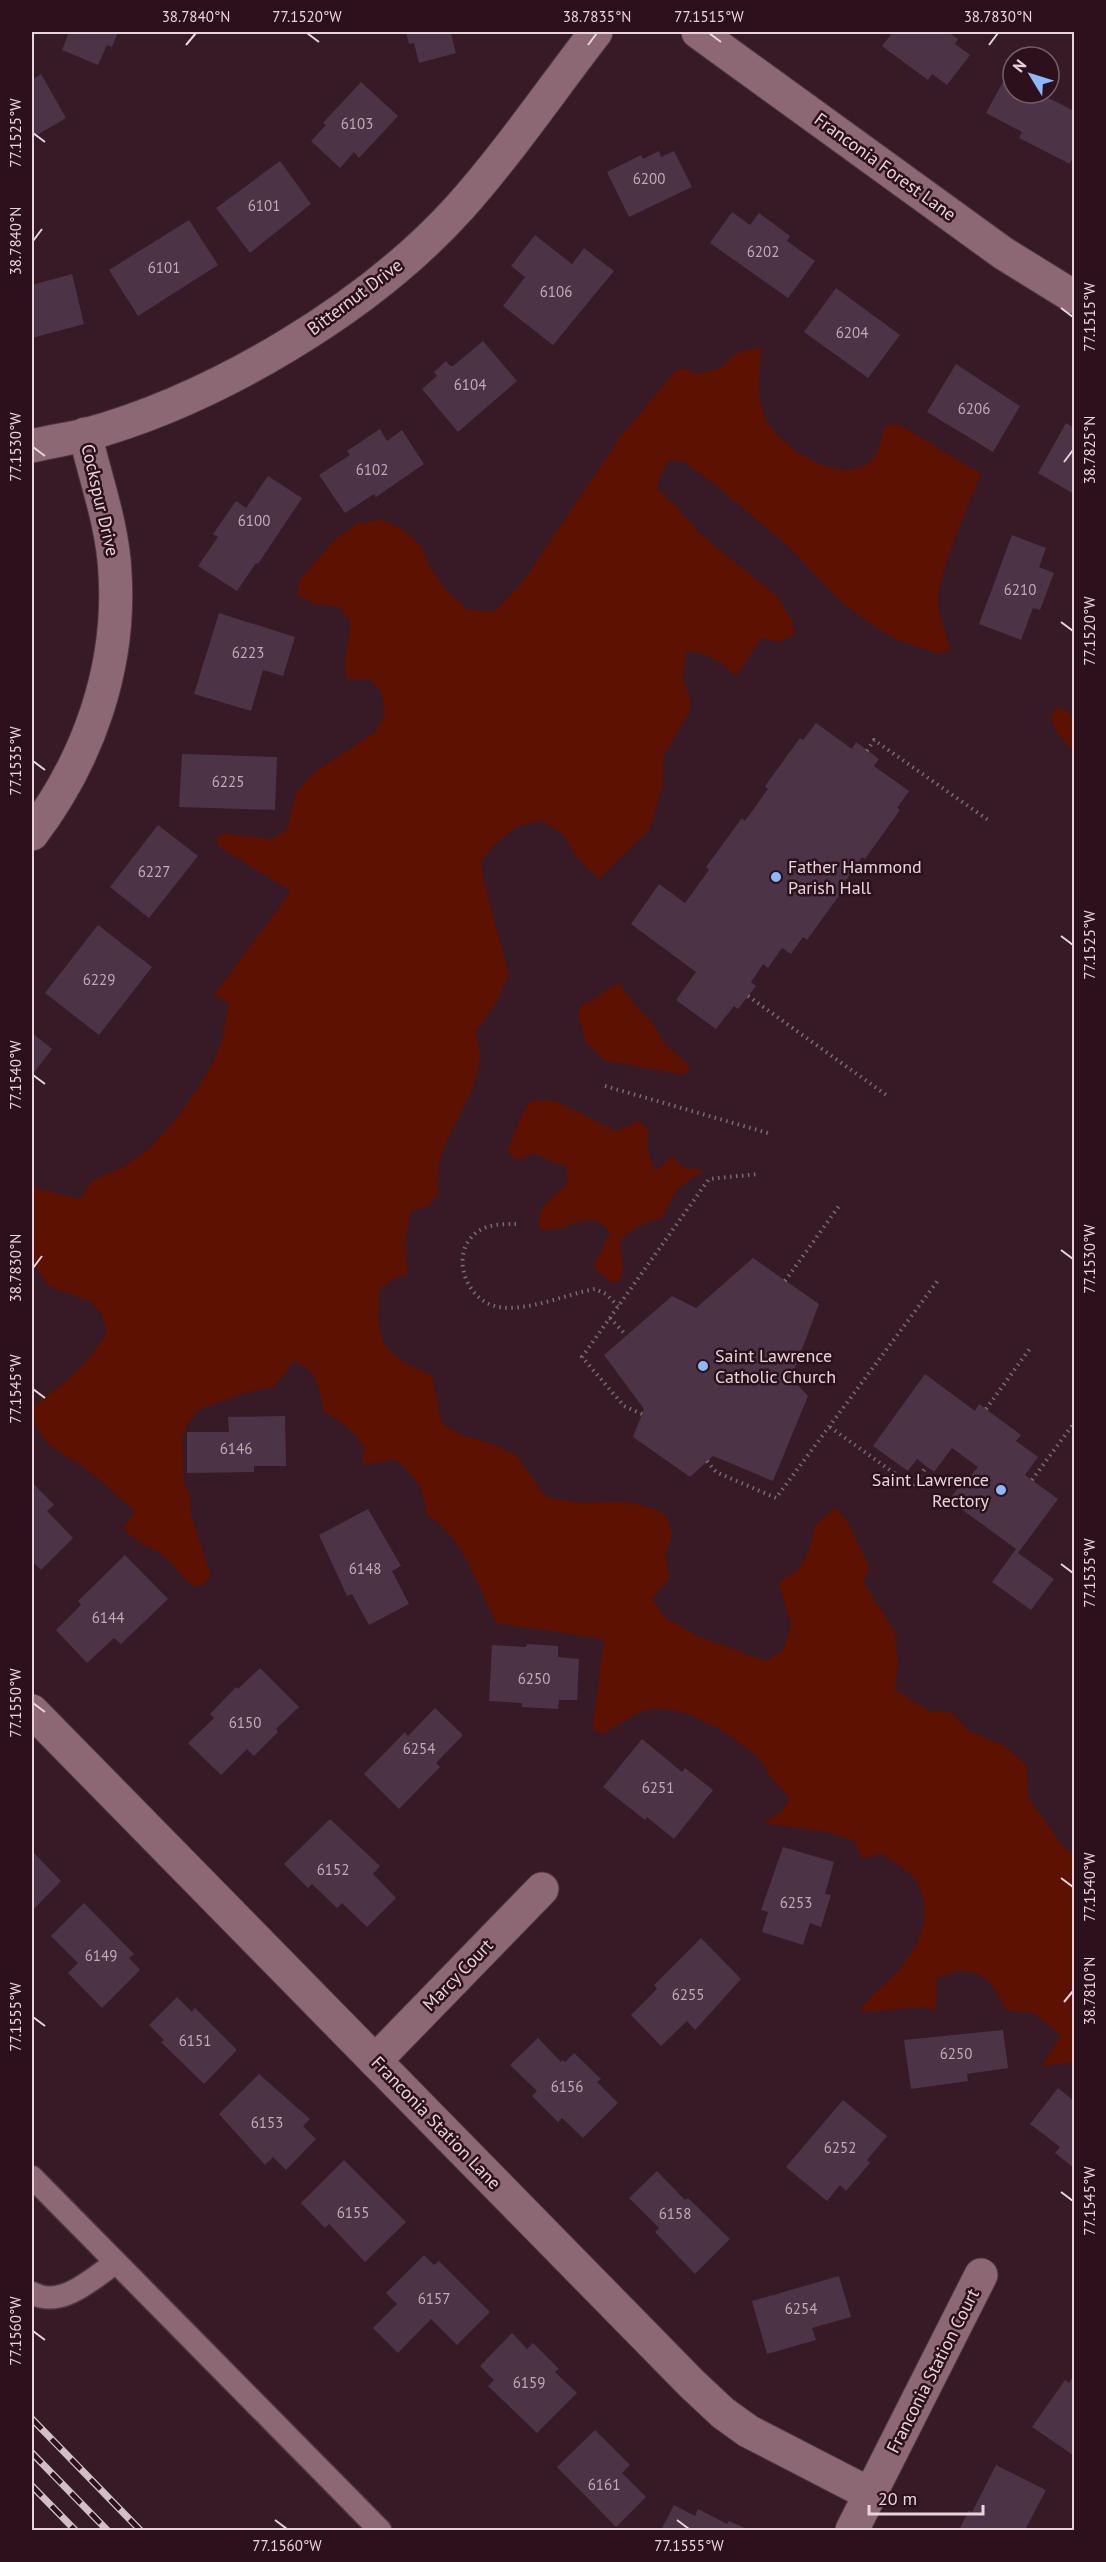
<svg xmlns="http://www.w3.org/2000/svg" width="1106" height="2562" viewBox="0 0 1106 2562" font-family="'PT Sans',sans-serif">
  <rect width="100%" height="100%" fill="#361a25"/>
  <g fill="#5d1100">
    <path d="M761,347C761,371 755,392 764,415C775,446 842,488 871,461C880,452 881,438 884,426L898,424L981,474C970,501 936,578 938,603C939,619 946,634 951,648L940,654L895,639L865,620L840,601L790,548L713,483L684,462L668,460L660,476L657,489L676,506L700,534L777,596L792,620L795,634L779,642L761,638L736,677C723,662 707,651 686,652L683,679L690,699V711L664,755L662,787L650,829L599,879L577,858L564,835L540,820L516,827L493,846L481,862L483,878L509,975L497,1001L476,1032C477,1039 480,1047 480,1055C478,1105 430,1142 438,1194L428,1207L411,1210L405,1242L407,1275L397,1277L380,1288C378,1309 375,1340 394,1355C404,1364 420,1369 432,1376L442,1424L464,1436L490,1443L516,1455L546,1497C560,1499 575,1503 588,1503C620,1502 637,1499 666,1515L673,1535L665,1553L669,1578L652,1599L665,1617L697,1636L766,1661L783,1650L791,1625L778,1582L799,1569L809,1549L815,1525L835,1508L847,1521L870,1568L863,1581L895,1632L898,1664L895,1689L931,1712H951L969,1731L1005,1746L1027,1766L1028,1797L1064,1848L1074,1854V2062L1042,2066L1061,2035L1033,2013L1006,2010C990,1975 974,1962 937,1978L936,2010L923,2007L860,2012C871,1993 879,1990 894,1975C919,1949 938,1909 912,1876C905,1868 891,1861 882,1854L861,1858L855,1841L827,1832L763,1823L781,1812L789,1800C785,1789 778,1787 772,1779C767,1773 765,1765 759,1759C737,1737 689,1707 657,1709C637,1709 620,1724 603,1734L594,1730L593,1722L604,1639L496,1623C477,1584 464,1538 426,1514C425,1488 414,1475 395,1459L362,1465L364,1446L349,1428L324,1412C319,1389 318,1370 293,1361L274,1387L244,1393L198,1410L187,1425L182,1440L184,1483L190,1495V1512L211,1575L203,1585L193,1586C182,1578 176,1567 166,1558C151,1545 138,1545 123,1528L135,1512C120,1499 106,1484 90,1472C65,1452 31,1445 34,1406C66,1382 86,1367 107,1332L102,1315L92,1302L48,1286L39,1272L32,1256V1184L40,1189L80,1199L91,1181L123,1167L151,1147L176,1119L209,1071L223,1038L228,1003L214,995L291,891L219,847L216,839L223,833L273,839L287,829L296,793L313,773L375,732L385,715L381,692L369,679H346C342,660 350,641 350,621L339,607L315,604L297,595L300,579L336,538L358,523L383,520L402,529L421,546L430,567L447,591L467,609L494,612L521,584L620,437L676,370L686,369L697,374L721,368L736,353Z"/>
    <path d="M1055,708L1067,710L1074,720V753L1058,734L1050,718Z"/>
    <path d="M620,983C628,997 637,1008 649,1019C656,1027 660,1039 668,1047C676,1056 682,1055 691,1069L683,1075L605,1060L591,1048L584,1038L578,1014L581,1005C597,1001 604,988 620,983Z"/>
    <path d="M533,1100L556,1101L616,1131L640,1121L648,1130V1150L655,1171L672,1156L683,1167L704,1170L678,1188L662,1218C644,1222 633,1227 620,1241L623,1271L618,1283L610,1281L595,1269V1263L610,1233C589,1202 564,1238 540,1228C534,1206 555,1197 567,1183L566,1166L549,1161L536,1153L516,1160L507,1151C516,1134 519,1112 533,1100Z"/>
  </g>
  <g fill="#4d3346">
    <path d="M69,32H118L112,47L107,45L98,65L62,50Z"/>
    <path d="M406,32H459L451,34L456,53L419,63L414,43L409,44Z"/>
    <path d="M893,32H948L958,39L955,44L970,55L947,85L932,74L928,80L882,46Z"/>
    <path d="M41,74L66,118L32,138V80Z"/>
    <path d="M1004,80L1013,84V93H1030L1039,97L1041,94L1074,111V154L1070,164L1019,138L1022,132L986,113Z"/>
    <path d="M361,82L398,116L359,158L354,152L340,168L311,141L326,125L323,123Z"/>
    <path d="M659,151L661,157L674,151L692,187L629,217L607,172L641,155L643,159Z"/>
    <path d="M280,161L311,204L250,253L216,208Z"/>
    <path d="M732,212L750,225L759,213L790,236L787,241L815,261L788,298L710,243Z"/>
    <path d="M189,220L218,265L138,316L109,270Z"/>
    <path d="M535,235L572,264L584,248L614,271L553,345L503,306L525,277L511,266Z"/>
    <path d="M72,274L84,324L32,338V285Z"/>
    <path d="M836,288L900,335L868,378L804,332Z"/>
    <path d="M483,341L517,381L458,432L422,389L437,376L434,372L446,361L450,366H453Z"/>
    <path d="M956,364L1020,406L993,452L927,412Z"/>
    <path d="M1066,423L1074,428V494L1038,473Z"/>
    <path d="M380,429L387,441L402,430L424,464L376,497L374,494L345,513L319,475L350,455L347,451Z"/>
    <path d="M268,476L302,498L258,564L256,563L237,591L198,566L218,537L213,534L236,501L246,508Z"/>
    <path d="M1012,535L1046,548L1039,567L1054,573L1040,610L1033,608L1021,640L979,624Z"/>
    <path d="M219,613L295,637L283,676L263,670L251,711L194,694Z"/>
    <path d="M816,723L852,749L856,742L879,759L874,766L909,791L897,808L900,810L865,859L862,857L840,889L843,890L807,940L803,937L791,954L782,948L768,968L763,964L751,982L756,986L738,1009L734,1006L716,1029L676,1000L696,972L631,924L659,884L685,903L709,870L706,867L742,818L745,821L768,789L765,786L800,738L803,740Z"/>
    <path d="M182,754L277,757L275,810L179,807Z"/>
    <path d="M158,825L198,856L149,918L110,887Z"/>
    <path d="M98,925L152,967L99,1035L45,993Z"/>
    <path d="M32,1033L52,1049L32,1075Z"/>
    <path d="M753,1258L819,1304L791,1378L808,1396L773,1481L713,1456L690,1477L633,1437L644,1409L604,1355L672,1296L696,1308Z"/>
    <path d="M925,1374L975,1411L979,1404L1021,1435L1016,1441L1038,1457L1025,1475L1058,1499L1018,1553L1054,1579L1031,1610L992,1582L1016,1549L949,1500L967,1476L969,1478L978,1467L952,1448L934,1472L917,1459L908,1471L873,1446Z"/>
    <path d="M285,1416L286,1466H254V1472L187,1473V1432H229L228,1417Z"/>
    <path d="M32,1482L54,1505L47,1511L73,1538L41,1570L32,1561Z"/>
    <path d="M368,1509L401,1566L392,1571L409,1604L369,1625L352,1594L347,1596L319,1535Z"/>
    <path d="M125,1555L168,1599L121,1644L114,1638L87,1663L56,1630L81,1605L78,1601Z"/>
    <path d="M527,1644L558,1646V1657L579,1659L577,1700H559L558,1709L522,1707V1703L489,1701L492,1645L526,1647Z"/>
    <path d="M260,1668L299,1707L276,1729L278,1732L254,1756L247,1749L221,1775L188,1743L214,1718L210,1714L236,1687L238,1689Z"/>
    <path d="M435,1708L463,1735L436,1763L440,1767L399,1809L364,1774L405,1732L408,1736Z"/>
    <path d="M642,1739L682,1772L685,1768L713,1790L674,1839L647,1817L645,1820L603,1787Z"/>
    <path d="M330,1819L380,1866L373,1874L396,1898L367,1927L342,1903L337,1908L312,1884L308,1888L284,1864Z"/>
    <path d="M783,1847L834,1862L825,1894L831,1895L821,1927L810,1923L803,1945L762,1932L768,1912L761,1910Z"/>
    <path d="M32,1851L61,1881L32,1911Z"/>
    <path d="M84,1903L134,1954L129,1958L140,1970L102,2008L68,1973L78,1963L51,1936Z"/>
    <path d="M701,1938L741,1979L695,2030L687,2021L661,2046L631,2015L657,1989L654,1985Z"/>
    <path d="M177,1997L192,2012L195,2008L237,2050L204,2084L161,2042L164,2040L149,2025Z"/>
    <path d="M1003,2030L1008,2068L967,2074L968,2081L911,2089L904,2040Z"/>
    <path d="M538,2038L561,2062L563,2060L565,2062L574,2053L601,2079L597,2082L618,2103L583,2138L562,2118L558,2122L532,2096L537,2091L510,2065Z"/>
    <path d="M259,2074L310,2119L303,2126L316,2139L286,2170L273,2157L265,2165L219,2114Z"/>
    <path d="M1058,2088L1074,2101V2168L1055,2153L1060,2147L1030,2124Z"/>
    <path d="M843,2100L887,2136L867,2160L870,2163L846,2191L840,2185L827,2201L786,2167Z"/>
    <path d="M344,2160L406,2222L365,2262L329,2224L325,2228L301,2203Z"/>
    <path d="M657,2171L685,2200L688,2198L730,2239L695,2274L655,2232L659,2228L629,2198Z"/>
    <path d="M424,2255L434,2265L439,2261L490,2312L457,2345L431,2319L398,2353L373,2328L397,2304L386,2293Z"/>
    <path d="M839,2276L851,2317L812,2328L816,2340L767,2354L752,2301Z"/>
    <path d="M512,2333L527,2349L533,2343L559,2369L555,2372L577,2393L537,2433L488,2386L494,2380L480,2366Z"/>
    <path d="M1074,2375V2453L1073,2455L1032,2427L1065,2380L1069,2383Z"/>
    <path d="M595,2430L630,2465L622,2473L646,2497L616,2527L557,2467Z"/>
    <path d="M996,2465L1046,2490L1025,2530H959L969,2510L972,2512Z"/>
    <path d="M674,2505L695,2516L698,2509L727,2524L729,2521L749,2530H661Z"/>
  </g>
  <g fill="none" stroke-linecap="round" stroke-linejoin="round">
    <defs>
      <g id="service">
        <path d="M32,2177L380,2530"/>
        <path d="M32,2293C61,2309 92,2279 115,2263"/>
      </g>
      <g id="minor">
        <path d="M698,32L1003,253L1074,297"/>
        <path d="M32,446C49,442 67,439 85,435C216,399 369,308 460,207C509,152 551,90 596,32"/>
        <path d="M32,834C88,760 121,668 115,573C113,527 96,480 85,434"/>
        <path d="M32,1711L692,2384L723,2413L748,2431L870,2494"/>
        <path d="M375,2061L542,1889"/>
        <path d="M852,2530L981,2275"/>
      </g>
    </defs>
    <use href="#service" stroke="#4d363f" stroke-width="25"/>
    <use href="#minor" stroke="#4d363f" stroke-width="35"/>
    <g stroke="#816971" stroke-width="4" stroke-dasharray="1.5 4.5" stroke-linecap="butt">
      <path d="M867,751L874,740L991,822"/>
      <path d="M748,996L889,1097"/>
      <path d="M605,1086L768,1133"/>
      <path d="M516,1224C506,1224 494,1224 484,1228C446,1246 463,1301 499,1307C527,1312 567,1294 595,1289L606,1294L618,1306"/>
      <path d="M785,1281L839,1206"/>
      <path d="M610,1318L626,1335"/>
      <path d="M986,1409L1031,1347"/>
      <path d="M642,1414L624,1406L582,1357L709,1179L758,1174"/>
      <path d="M830,1427L912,1486L927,1466"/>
      <path d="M707,1461L716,1472L776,1498L939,1279"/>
      <path d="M1032,1480L1074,1423"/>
    </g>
    <use href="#service" stroke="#8b6874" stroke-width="22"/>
    <use href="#minor" stroke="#8b6874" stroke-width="33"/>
    <defs>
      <g id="rail">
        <path d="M32,2419L140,2530"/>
        <path d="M32,2453L107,2530"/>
        <path d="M32,2486L75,2530"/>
      </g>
    </defs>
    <use href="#rail" stroke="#d3bec5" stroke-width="7"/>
    <use href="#rail" stroke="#2c101b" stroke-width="4.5" stroke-dasharray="14" stroke-linecap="butt"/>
  </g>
  <path fill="none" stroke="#e8d4da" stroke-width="2" d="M307,33L319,42M709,33L721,42M186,45L196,33M588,45L597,33M989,45L998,33M33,133L45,142M33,241L42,229M1061,308L1073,317M33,447L45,456M1064,462L1073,450M1061,622L1073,631M33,761L45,770M1061,936L1073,945M33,1075L45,1084M1061,1250L1073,1259M33,1268L42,1256M33,1389L45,1398M1061,1564L1073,1573M33,1703L45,1712M1061,1878L1073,1887M1064,2002L1073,1991M33,2017L45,2026M1061,2192L1073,2201M33,2331L45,2340M275,2520L287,2529M677,2520L689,2529"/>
  <g fill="#8db9fc" stroke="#2c101b" stroke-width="2">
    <circle cx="776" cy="877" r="6"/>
    <circle cx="703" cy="1366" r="6"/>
    <circle cx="1001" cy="1490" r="6"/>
  </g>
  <g text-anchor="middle" stroke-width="5" stroke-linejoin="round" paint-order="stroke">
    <g font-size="15" fill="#c1acb5">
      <text x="357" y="129">6103</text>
      <text x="649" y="184">6200</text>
      <text x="264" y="211">6101</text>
      <text x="763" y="257">6202</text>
      <text x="164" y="273">6101</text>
      <text x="556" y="297">6106</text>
      <text x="852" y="338">6204</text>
      <text x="470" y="390">6104</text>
      <text x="974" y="414">6206</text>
      <text x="372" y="475">6102</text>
      <text x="254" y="526">6100</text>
      <text x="1020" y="595">6210</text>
      <text x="248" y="658">6223</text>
      <text x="228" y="787">6225</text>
      <text x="154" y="877">6227</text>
      <text x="99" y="985">6229</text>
      <text x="236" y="1454">6146</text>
      <text x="365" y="1574">6148</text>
      <text x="108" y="1623">6144</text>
      <text x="534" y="1684">6250</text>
      <text x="245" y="1728">6150</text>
      <text x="419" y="1754">6254</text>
      <text x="658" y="1793">6251</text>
      <text x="333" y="1875">6152</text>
      <text x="796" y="1908">6253</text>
      <text x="101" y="1961">6149</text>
      <text x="688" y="2000">6255</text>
      <text x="195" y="2046">6151</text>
      <text x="956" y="2059">6250</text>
      <text x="567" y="2092">6156</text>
      <text x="267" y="2128">6153</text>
      <text x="840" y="2153">6252</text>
      <text x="353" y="2218">6155</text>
      <text x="675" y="2219">6158</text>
      <text x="434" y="2304">6157</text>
      <text x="801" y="2314">6254</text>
      <text x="529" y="2388">6159</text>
      <text x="604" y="2490">6161</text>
    </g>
    <g font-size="18" fill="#e8d4da" stroke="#2c101b">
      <text transform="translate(885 167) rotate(36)" y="6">Franconia Forest Lane</text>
      <text transform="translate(355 297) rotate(-37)" y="6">Bitternut Drive</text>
      <text transform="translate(100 500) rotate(77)" y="6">Cockspur Drive</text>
      <text transform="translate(458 1975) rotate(-46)" y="6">Marcy Court</text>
      <text transform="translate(436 2123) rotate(46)" y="6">Franconia Station Lane</text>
      <text transform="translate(933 2371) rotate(-63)" y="6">Franconia Station Court</text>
    </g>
    <g font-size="18" fill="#e8d4da" stroke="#2c101b" text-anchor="start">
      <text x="788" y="873">Father Hammond<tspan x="788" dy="21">Parish Hall</tspan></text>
      <text x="715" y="1362">Saint Lawrence<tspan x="715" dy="21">Catholic Church</tspan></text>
      <text x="989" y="1486" text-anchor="end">Saint Lawrence<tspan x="989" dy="21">Rectory</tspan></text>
    </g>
  </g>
  <rect width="1106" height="2562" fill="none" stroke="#2c101b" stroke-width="66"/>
  <g transform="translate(1031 75) rotate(308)"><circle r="28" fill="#2c101b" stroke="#775e67" stroke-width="1.5"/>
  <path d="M0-4.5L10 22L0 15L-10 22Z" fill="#8db9fc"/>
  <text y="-9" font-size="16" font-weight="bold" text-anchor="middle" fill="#e8d4da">N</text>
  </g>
  <path d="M869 2505v9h114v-9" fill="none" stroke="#e8d4da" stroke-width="3"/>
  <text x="878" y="2505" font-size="18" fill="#e8d4da" stroke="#2c101b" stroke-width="4.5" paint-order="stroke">20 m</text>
  <rect x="33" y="33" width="1040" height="2496" fill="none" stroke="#e8d4da" stroke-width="2"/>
  <g font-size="15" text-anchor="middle" fill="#e8d4da">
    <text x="196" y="22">38.7840°N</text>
    <text x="307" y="22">77.1520°W</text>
    <text x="597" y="22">38.7835°N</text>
    <text x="709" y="22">77.1515°W</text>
    <text x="998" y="22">38.7830°N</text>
    <text transform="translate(16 133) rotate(-90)" y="5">77.1525°W</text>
    <text transform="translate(16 241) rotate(-90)" y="5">38.7840°N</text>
    <text transform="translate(1090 317) rotate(-90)" y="5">77.1515°W</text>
    <text transform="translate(16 447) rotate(-90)" y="5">77.1530°W</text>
    <text transform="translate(1090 450) rotate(-90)" y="5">38.7825°N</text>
    <text transform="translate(1090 631) rotate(-90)" y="5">77.1520°W</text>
    <text transform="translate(16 761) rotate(-90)" y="5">77.1535°W</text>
    <text transform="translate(1090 945) rotate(-90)" y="5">77.1525°W</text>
    <text transform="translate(16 1075) rotate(-90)" y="5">77.1540°W</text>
    <text transform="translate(1090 1259) rotate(-90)" y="5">77.1530°W</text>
    <text transform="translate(16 1268) rotate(-90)" y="5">38.7830°N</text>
    <text transform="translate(16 1389) rotate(-90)" y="5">77.1545°W</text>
    <text transform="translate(1090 1573) rotate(-90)" y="5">77.1535°W</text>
    <text transform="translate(16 1703) rotate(-90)" y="5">77.1550°W</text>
    <text transform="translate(1090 1887) rotate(-90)" y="5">77.1540°W</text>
    <text transform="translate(1090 1991) rotate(-90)" y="5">38.7810°N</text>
    <text transform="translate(16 2017) rotate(-90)" y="5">77.1555°W</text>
    <text transform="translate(1090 2201) rotate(-90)" y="5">77.1545°W</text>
    <text transform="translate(16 2331) rotate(-90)" y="5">77.1560°W</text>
    <text x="287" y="2551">77.1560°W</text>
    <text x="689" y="2551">77.1555°W</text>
  </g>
</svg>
